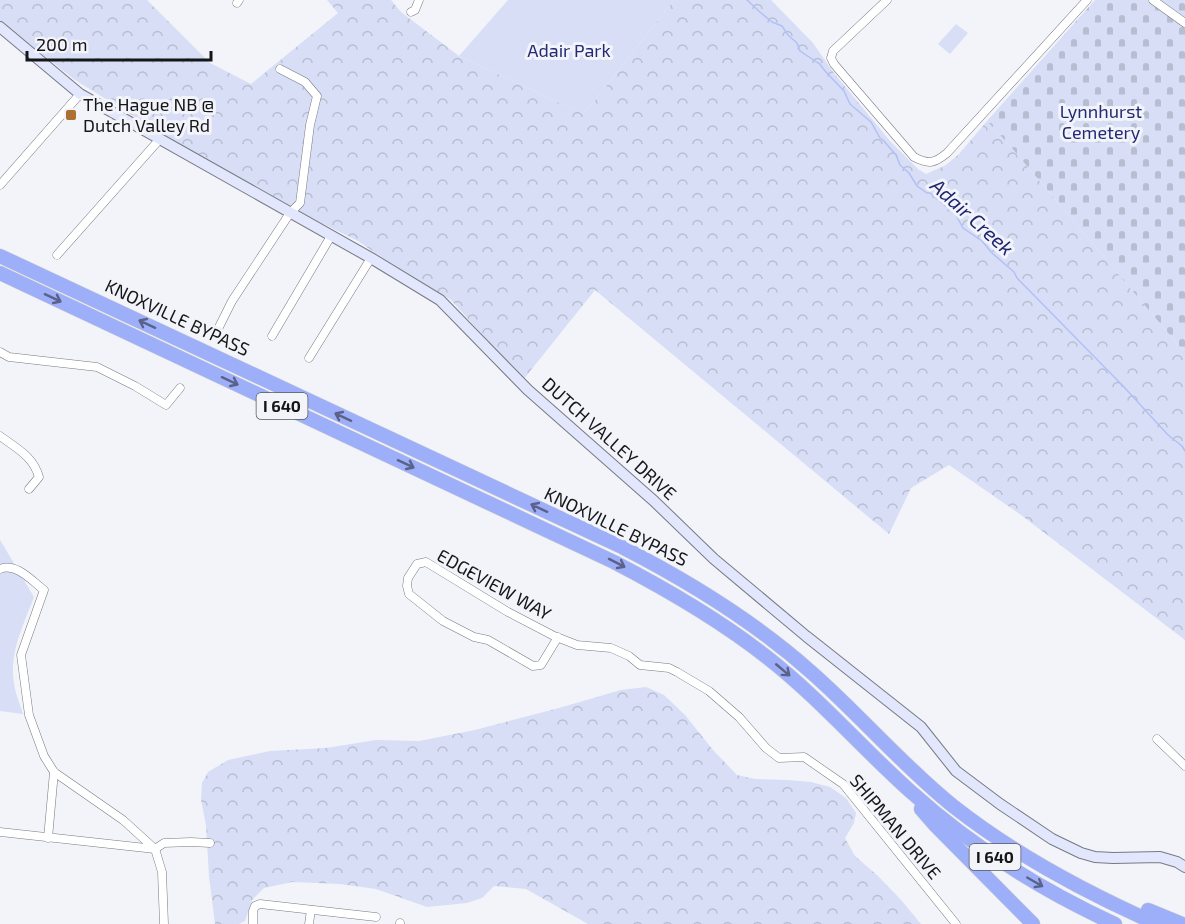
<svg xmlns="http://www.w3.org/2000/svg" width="1185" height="924" viewBox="0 0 1185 924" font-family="'Exo 2',sans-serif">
  <defs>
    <pattern id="forest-crowns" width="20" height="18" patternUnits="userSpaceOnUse" patternTransform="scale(1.5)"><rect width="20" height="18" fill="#d7def6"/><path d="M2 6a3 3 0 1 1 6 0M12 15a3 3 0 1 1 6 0" fill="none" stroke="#b8bed2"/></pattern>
    <pattern id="cemetery-stones" width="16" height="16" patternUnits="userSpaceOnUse" patternTransform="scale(1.5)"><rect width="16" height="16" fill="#d7def6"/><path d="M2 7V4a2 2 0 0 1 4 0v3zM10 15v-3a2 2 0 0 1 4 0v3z" fill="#b8bed2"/></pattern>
  </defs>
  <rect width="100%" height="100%" fill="#f2f4fa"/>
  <g fill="url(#forest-crowns)">
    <path d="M0,0H147L210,63L251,84L338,13L327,0H391L401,12L459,56L584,114L674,0H771L813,43L834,73L890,141L918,169L926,174L946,165L959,154L987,121L1011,147L1185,353V640L1021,515L949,465L911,488L889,534L595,290L523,380L451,300L384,259L358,241L303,214L206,161L75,80L0,21Z"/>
    <path d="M646,687L664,695L685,715L713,750L737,775L755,779L787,780L811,782L830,787L846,798L856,813L854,823L845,838L855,856L878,876L901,900L921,924H588L526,889L494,886L482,898L467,903L427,907L376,889L340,884L292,882L264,888L252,900L245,921L239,924H215L209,876L206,825L201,800L202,783L208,772L228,760L270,751L326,748L376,740L419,741L475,730L559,708L621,690Z"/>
  </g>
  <path fill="url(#cemetery-stones)" d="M1095,0H1185V353L1011,147L987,121Z"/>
  <g fill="#d7def6">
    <path d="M508,0H674L584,114L459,56Z"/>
    <path d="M956,24L968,33L950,54L938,44Z"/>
    <path d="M0,540L34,597C24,624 9,652 14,683C15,693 20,704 23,714L0,711Z"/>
  </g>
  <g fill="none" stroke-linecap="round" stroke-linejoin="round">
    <path stroke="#b2c0f6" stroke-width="1.5" d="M747,0L761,13L772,22L782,26L788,35L797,43L800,51L818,63H819L825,71L844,91L850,104L871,122L880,138L883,140L896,155L900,165L909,173L917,186L927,193H930L956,215L963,228L982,241L992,253L1014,272L1017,278L1124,387L1168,435L1182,446L1185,451"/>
    <defs>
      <g id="street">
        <path d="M887,0L833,51L831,58L834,64L914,157C929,165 935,163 947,153L1087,0"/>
        <path d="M1153,0L1185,23"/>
        <path d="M237,3L239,0"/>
        <path d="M411,12L415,10L419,0"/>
        <path d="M0,185L80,94"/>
        <path d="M57,255L159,140"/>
        <path d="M219,327L232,301L290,213L300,203L310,125L317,96L305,82L280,69"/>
        <path d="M272,336L331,236"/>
        <path d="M0,352L9,357L97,367L135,386L166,405L180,388"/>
        <path d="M309,358L371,258"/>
        <path d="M0,436C16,448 33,456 39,477L29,489"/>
        <path d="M0,569C16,562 32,581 44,590L21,655L29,715L44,756L54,772L123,820L155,849L162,872L164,924"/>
        <path d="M558,637L541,665L533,666L488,640L474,637L443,621L409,594L407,586L408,578L417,564L426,562L508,612L554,636L577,645L611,648L629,656L640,665L669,668L677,672L709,691L739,717L766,748L779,758L804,757L843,784L956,924"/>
        <path d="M1157,739L1185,766"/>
        <path d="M0,832L155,849L164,843L191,842L210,843"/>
        <path d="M48,838L54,772"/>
        <path d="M253,924V911L255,906L260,904L376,917"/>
        <path d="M309,924L311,910"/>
        <path d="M400,924V923"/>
      </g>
      <path id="secondary" d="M0,27L80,94L371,258L440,300L528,390L654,501L714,559L806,636L921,727L956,771L1000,804L1052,839L1081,853L1095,857L1113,858L1160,857L1177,862L1185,867"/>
      <g id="highway">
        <path d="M0,256L622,547C690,582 754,621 811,672C860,715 902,765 953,806C1015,855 1085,892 1157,924"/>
        <path d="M0,273L614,562C668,590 720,620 768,658C819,698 862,748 910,791C971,846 1041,890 1115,924"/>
        <path d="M921,809L935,825L1033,924"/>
        <path d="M1148,910L1182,924"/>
      </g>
    </defs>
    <use href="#street" stroke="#787a7f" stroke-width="9"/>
    <use href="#secondary" stroke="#787a7f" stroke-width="12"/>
    <use href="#highway" stroke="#d0d0d1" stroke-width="15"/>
    <use href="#street" stroke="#fff" stroke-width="8"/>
    <use href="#secondary" stroke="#e2e7fe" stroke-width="10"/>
    <use href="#highway" stroke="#9eaffa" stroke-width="14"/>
  </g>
  <defs><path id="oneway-shaft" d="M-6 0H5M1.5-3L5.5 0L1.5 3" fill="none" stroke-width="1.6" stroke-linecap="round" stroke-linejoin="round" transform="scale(1.5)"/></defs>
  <g stroke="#5a6289">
    <use href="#oneway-shaft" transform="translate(53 298) rotate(25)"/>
    <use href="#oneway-shaft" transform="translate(147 324) rotate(-155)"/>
    <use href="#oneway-shaft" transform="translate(230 381) rotate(25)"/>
    <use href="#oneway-shaft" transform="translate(343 417) rotate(-155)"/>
    <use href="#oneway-shaft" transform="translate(406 464) rotate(25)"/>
    <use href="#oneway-shaft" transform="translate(539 508) rotate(-155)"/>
    <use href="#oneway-shaft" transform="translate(617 563) rotate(27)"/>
    <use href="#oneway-shaft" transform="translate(783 670) rotate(40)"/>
    <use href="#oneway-shaft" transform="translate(1035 882) rotate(30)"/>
  </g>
  <rect fill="#ad7033" stroke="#f2f4fa" stroke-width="2" x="65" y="109" width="12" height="12" rx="3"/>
  <g text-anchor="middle" stroke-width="6" stroke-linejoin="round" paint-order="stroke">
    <g fill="#f2f4fa" stroke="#57595c" stroke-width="1.5">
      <rect x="256.5" y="393" width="51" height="26" rx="4.5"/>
      <rect x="969.5" y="844" width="51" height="26" rx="4.5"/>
    </g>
    <g font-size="16" font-weight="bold" fill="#151618">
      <text x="282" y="412">I 640</text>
      <text x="995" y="863">I 640</text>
    </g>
    <g font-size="18" fill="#232974" stroke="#f2f4fa">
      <text x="569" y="57">Adair Park</text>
      <text x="1101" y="118">Lynnhurst<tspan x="1101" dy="21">Cemetery</tspan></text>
    </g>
    <g font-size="18" fill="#151618" stroke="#f2f4fa" text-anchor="start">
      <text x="83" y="111">The Hague NB @<tspan x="83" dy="21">Dutch Valley Rd</tspan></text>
    </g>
    <g font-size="18" fill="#151618" stroke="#f2f4fa">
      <text transform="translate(177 318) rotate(25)" y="6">KNOXVILLE BYPASS</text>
      <text transform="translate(609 439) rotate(42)" y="6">DUTCH VALLEY DRIVE</text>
      <text transform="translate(616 527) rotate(26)" y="6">KNOXVILLE BYPASS</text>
      <text transform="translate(494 585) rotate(29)" y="6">EDGEVIEW WAY</text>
      <text transform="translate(895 827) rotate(50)" y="6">SHIPMAN DRIVE</text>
    </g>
    <g font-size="20" font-style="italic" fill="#1f246f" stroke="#f2f4fa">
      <text transform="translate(972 217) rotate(42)" y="7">Adair Creek</text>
    </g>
  </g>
  <path d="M27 51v9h184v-9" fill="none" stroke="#151618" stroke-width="3"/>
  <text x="36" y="51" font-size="18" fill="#151618" stroke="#f2f4fa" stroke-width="4.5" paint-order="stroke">200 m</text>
</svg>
